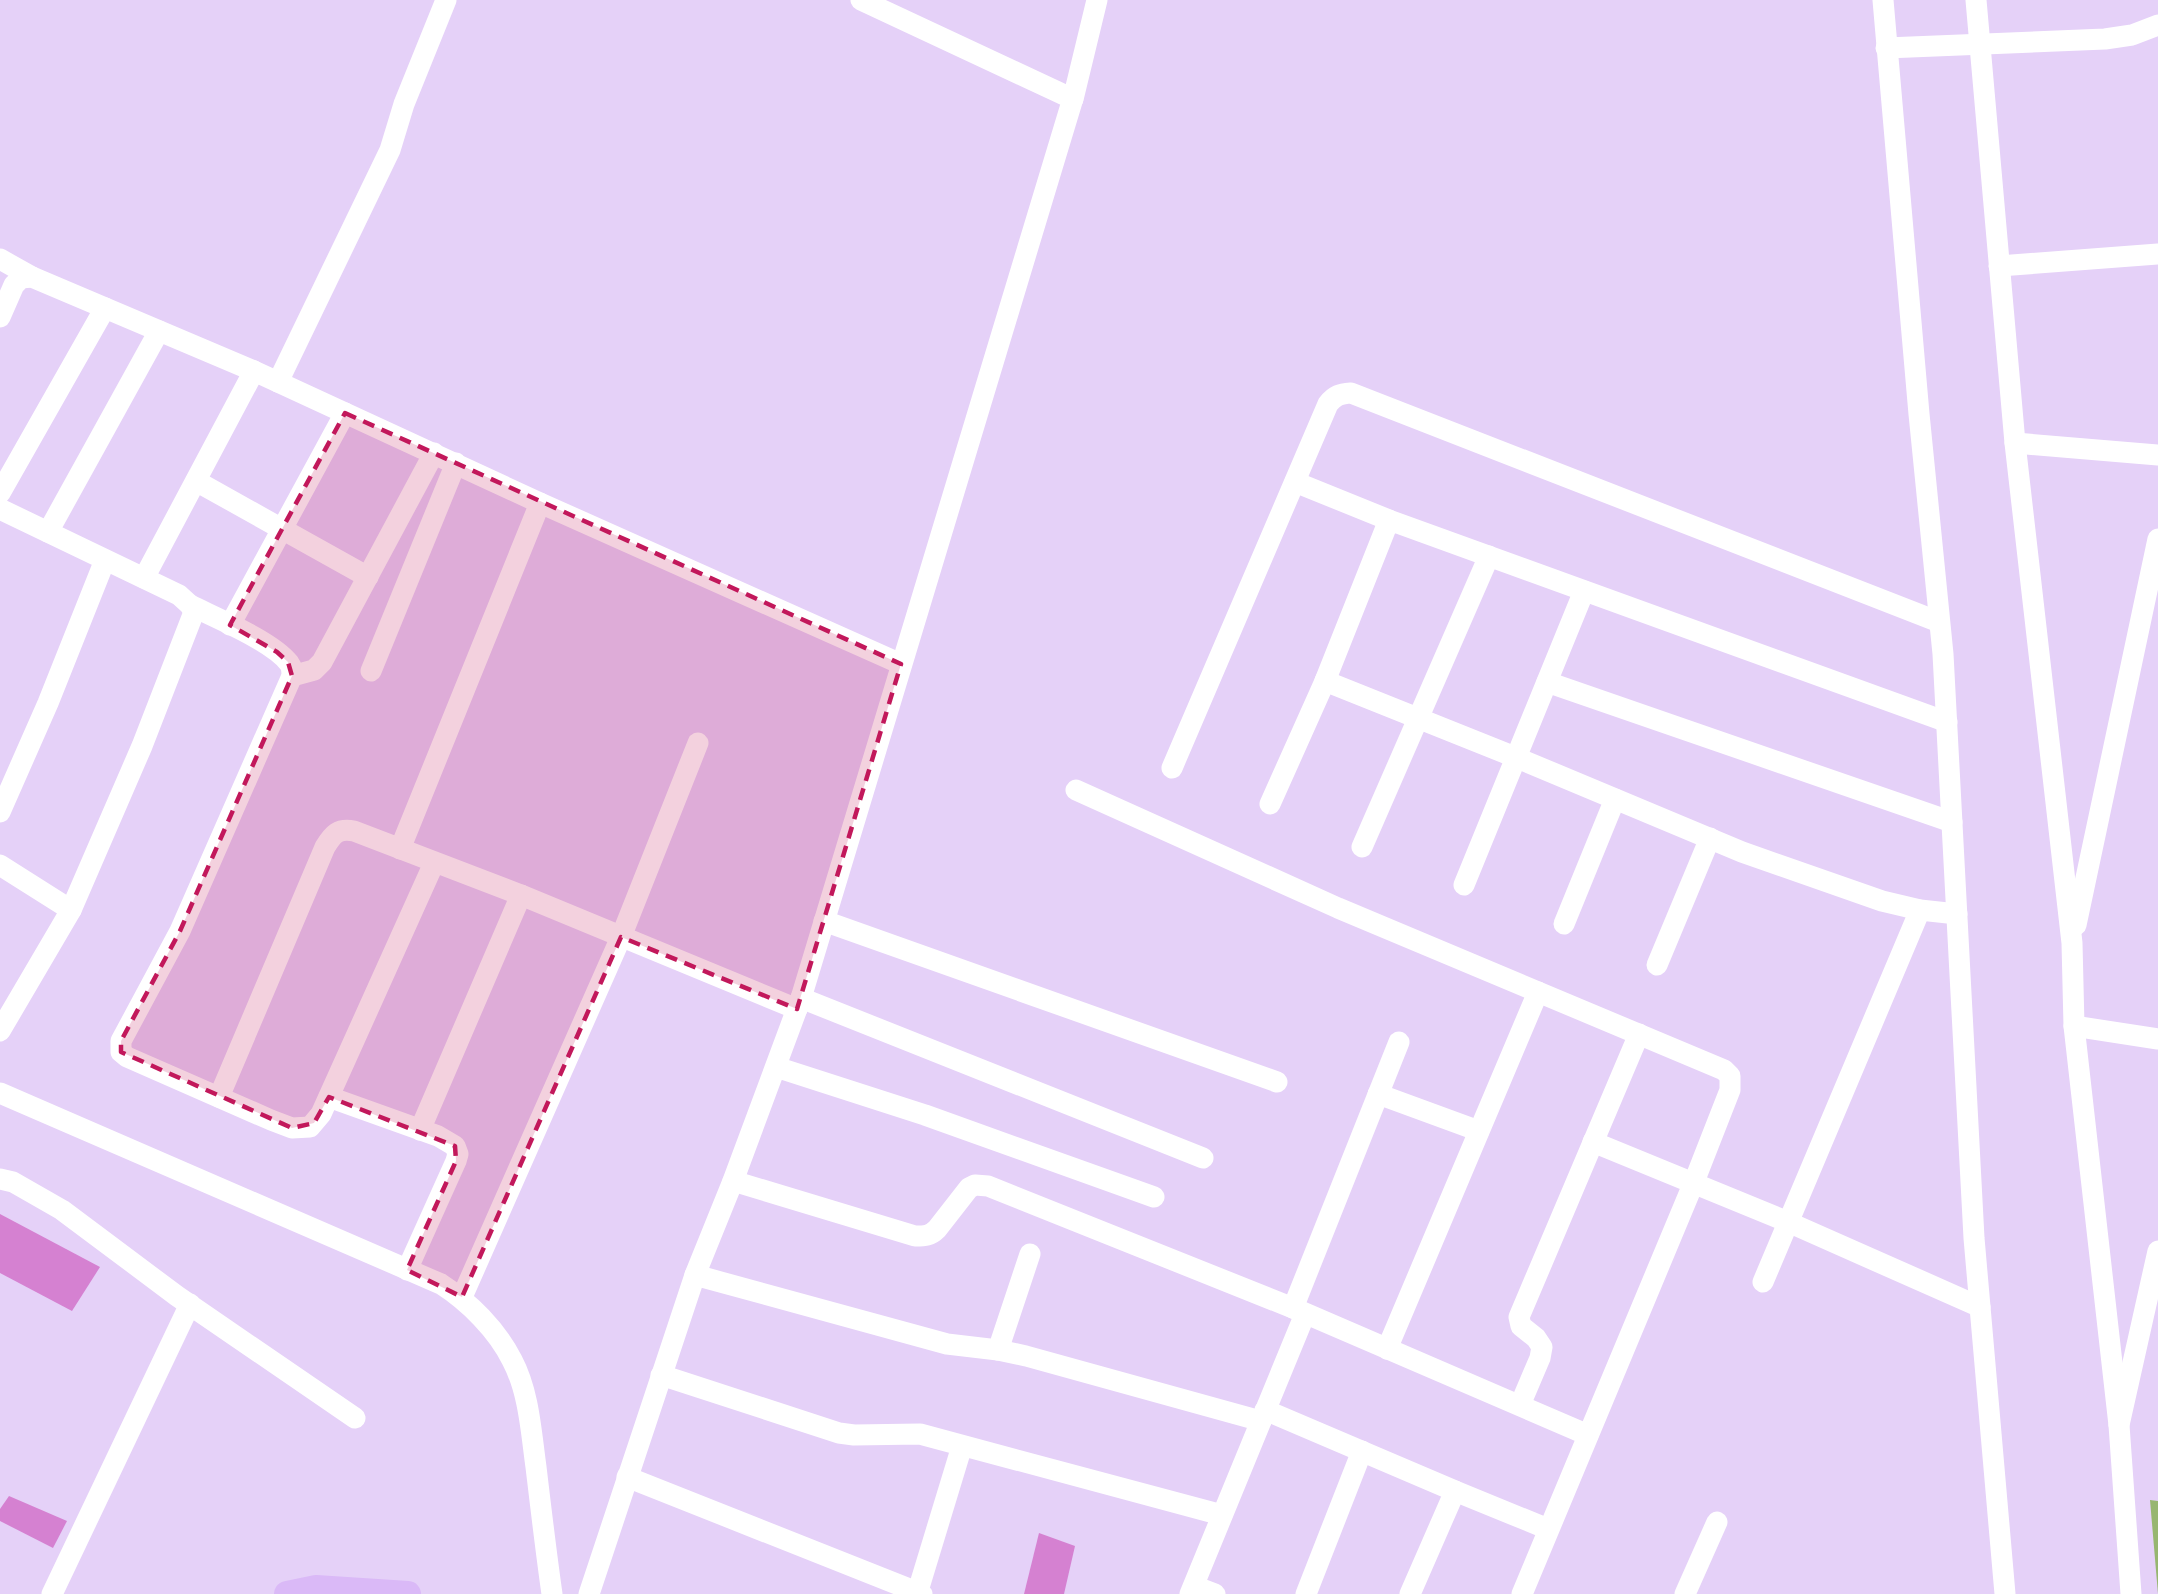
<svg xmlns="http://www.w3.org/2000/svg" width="2158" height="1594" viewBox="0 0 2158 1594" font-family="Jost,sans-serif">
  <rect width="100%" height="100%" fill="#e5d1f8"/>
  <path fill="#97b670" d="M2150,1500L2158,1501V1594Z"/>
  <g fill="#d581d1">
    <path d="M0,1214L100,1267L72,1311L0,1273Z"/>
    <path d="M9,1496L67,1521L53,1548L0,1521V1509Z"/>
    <path d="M1039,1533L1075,1546L1064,1594H1024Z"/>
  </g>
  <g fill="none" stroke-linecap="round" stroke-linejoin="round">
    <g stroke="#fff" stroke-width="21">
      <path d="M861,0L1073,99"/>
      <path d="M1883,0L1919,414L1943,654L1974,1238L2005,1594"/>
      <path d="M1976,0L2015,443L2072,943L2074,1026L2119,1425"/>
      <path d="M1886,48L2105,39L2132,35L2158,25"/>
      <path d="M0,259L32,277"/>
      <path d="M1999,266L2158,254"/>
      <path d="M0,317L14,285L21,278L32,277L254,371L540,503L901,664"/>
      <path d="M278,382L390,150L404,104L446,0"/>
      <path d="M2015,443L2158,455"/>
      <path d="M196,481L368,577"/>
      <path d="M1295,482L1389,520"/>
      <path d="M0,493L105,308"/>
      <path d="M0,509L179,595L190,605L194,612L142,746L71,910L0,1031"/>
      <path d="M48,532L159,331"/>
      <path d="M144,578L254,371"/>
      <path d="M190,605C216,618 272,641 289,663C292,667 292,671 292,676L180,931L121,1041V1052L127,1057L271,1120L292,1128L310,1127L321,1114L434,863"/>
      <path d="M230,625L345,413"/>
      <path d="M371,671L456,463"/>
      <path d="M292,676L314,670L322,662L434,453"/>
      <path d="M1325,681L1515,757L1742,852L1882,901L1920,910L1957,914"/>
      <path d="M1547,682L1952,822"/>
      <path d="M1172,768L1328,404C1335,395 1340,394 1351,393L1939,622"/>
      <path d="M1076,790L1338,908L1724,1070L1730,1076V1090L1694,1182L1522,1594"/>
      <path d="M1270,804L1325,681L1389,520L1947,722"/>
      <path d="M0,812L48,703L105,560"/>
      <path d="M1362,847L1489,556"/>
      <path d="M400,849L540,503"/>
      <path d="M0,865L71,910"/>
      <path d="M1464,885L1584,591"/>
      <path d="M824,921L1277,1082"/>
      <path d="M1564,924L1615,799"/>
      <path d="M2076,925L2158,539"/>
      <path d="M1657,965L1710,838"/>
      <path d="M801,998L1203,1158"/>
      <path d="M2074,1026L2158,1039"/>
      <path d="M776,1067L925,1115L1154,1197"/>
      <path d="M0,1093L441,1284C469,1302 497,1330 512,1360C529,1392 531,1431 536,1467C541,1509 546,1552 552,1594"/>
      <path d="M1378,1094L1479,1131"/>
      <path d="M219,1097L325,847C333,834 338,828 354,831L521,895L797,1009"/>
      <path d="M329,1097L438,1136L455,1146L458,1154L456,1161L407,1270"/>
      <path d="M420,1130L521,895"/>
      <path d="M1593,1142L1788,1222L1980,1307"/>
      <path d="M0,1179L13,1182L62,1210L177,1296L355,1418"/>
      <path d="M733,1181L915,1236C925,1236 930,1236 937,1229L969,1188L975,1185L988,1186L1293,1308L1588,1435"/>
      <path d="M695,1275L947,1344L998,1350L1026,1356L1261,1421"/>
      <path d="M1763,1282L1920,910"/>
      <path d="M462,1297L621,937L698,743"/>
      <path d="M1293,1308L1399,1042"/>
      <path d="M1387,1349L1538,992"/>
      <path d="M998,1350L1030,1254"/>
      <path d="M661,1375L839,1433L854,1435L920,1434L1222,1515"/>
      <path d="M1520,1405L1540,1358L1542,1347L1536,1338L1521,1326L1519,1317L1639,1034"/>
      <path d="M1265,1410L1455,1491L1410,1594"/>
      <path d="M627,1477L922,1594"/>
      <path d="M1455,1491L1548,1529"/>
      <path d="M1194,1586L1215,1594"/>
      <path d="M52,1594L190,1304"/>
      <path d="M589,1594L695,1275L733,1181L801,998L1074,95L1097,0"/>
      <path d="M917,1594L962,1446"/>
      <path d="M1190,1594L1305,1314"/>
      <path d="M1306,1594L1362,1451"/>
      <path d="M1685,1594L1717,1522"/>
      <path d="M2131,1594L2119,1425L2158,1251"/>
    </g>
    <path stroke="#dab9f7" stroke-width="26" d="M287,1594L316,1588L408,1594"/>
  </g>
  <path fill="#c2185b" fill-opacity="0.2" stroke="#c2185b" stroke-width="4.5" stroke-dasharray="12 8" stroke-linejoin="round" d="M345,413L901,664L797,1009L621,937L462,1297L407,1270L456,1161L455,1146L329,1097L314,1123L292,1128L121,1052V1041L180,931L292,676L288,662L277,652L230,625Z"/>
</svg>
